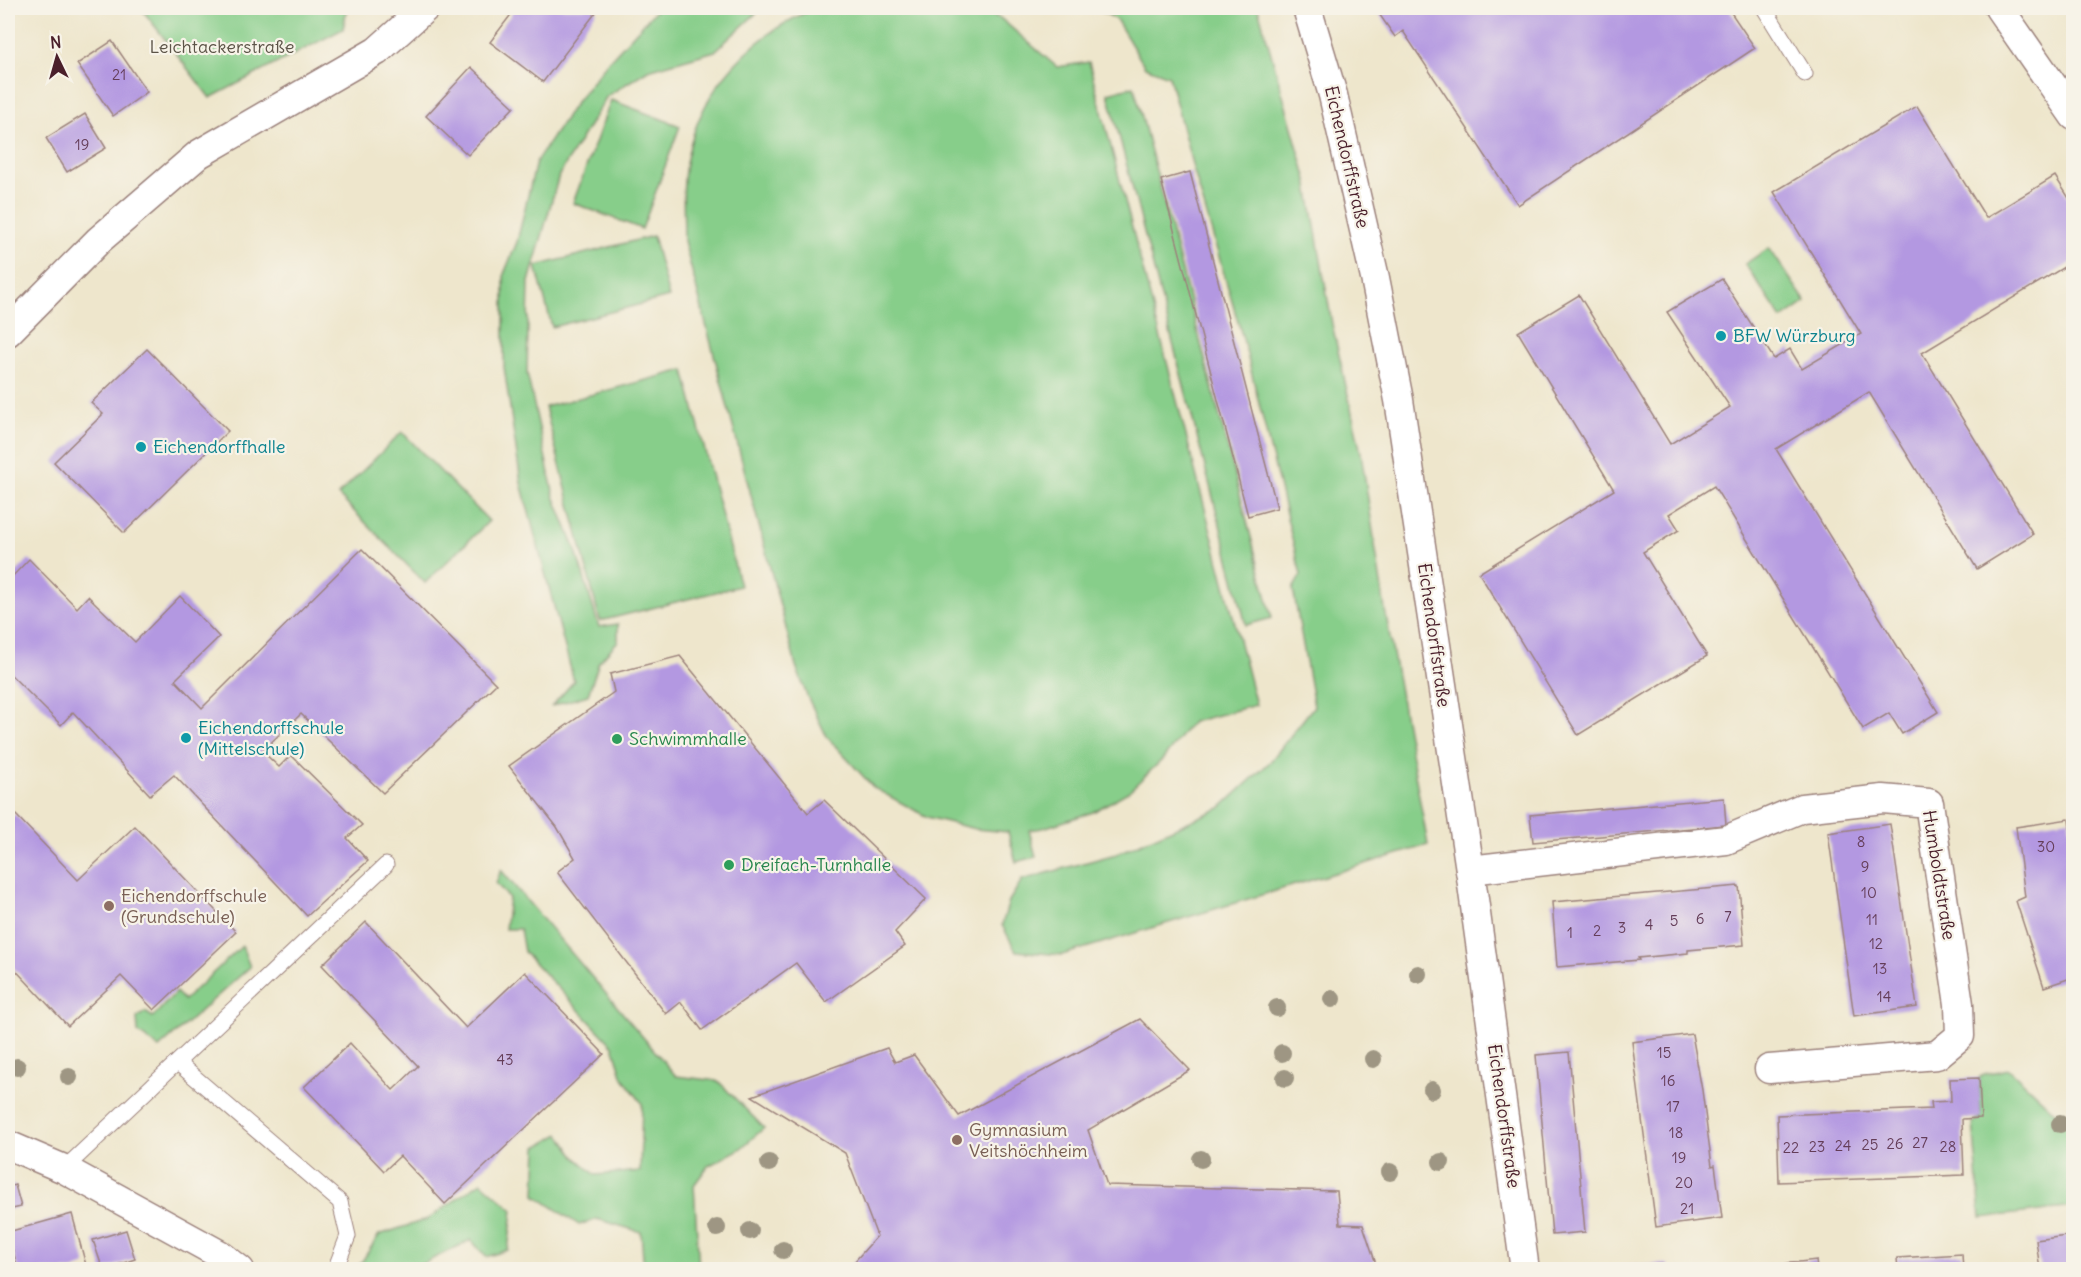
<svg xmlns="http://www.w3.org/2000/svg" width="2081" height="1277" viewBox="0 0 2081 1277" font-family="Delius,sans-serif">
  <rect width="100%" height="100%" fill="#f7f3e8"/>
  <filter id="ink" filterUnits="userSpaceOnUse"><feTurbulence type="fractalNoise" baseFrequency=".0167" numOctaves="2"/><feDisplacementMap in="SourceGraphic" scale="12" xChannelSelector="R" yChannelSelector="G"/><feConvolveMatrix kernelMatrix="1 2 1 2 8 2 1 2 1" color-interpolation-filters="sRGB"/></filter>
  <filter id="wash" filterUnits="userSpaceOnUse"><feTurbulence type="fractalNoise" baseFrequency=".008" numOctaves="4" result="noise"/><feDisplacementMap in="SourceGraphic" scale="24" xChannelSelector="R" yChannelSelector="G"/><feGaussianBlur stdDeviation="1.35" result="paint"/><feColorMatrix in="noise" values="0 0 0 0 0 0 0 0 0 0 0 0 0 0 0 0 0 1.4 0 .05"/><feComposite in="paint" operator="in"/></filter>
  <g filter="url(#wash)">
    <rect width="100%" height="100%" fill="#eee6cc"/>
    <g fill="#87ce8a" stroke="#68765a" stroke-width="1.5">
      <path d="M141,8H347L343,29L210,98Z"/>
      <path d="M658,8H762L715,51L648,70L607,96L559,175L529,282L527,373L554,496L575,548L599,627L618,624V641L599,662L588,695L552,706L574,681L521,483L504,367V274L517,242L536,162L576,102L607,63Z"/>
      <path d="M816,8H970L1000,18L1057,67L1089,62L1256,705L1192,722L1163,759L1128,792L1093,812L1043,828L1029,830L1036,857L1016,862L1008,832L975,829L927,817L874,788L827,737L807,696L796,666L684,241C684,212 681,182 688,154C702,87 754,33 816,8Z"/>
      <path d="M1095,8H1258L1307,180L1332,324L1361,453L1385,610L1428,845L1062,955L1016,951L1002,925L1009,901L1022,880L1116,854L1220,808L1270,762L1314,706L1293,589L1301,575L1245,346L1193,168L1169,76L1145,67L1116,19Z"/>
      <path d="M1134,86L1272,618L1246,625L1108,93Z"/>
      <path d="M611,100L680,126L642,229L573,203Z"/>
      <path d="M653,236L669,297L552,327L536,266Z"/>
      <path d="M1769,248L1806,302L1782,319L1745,264Z"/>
      <path d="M684,370L740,586L600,621L545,407Z"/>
      <path d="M402,432L489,521L425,583L338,495Z"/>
      <path d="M501,870L676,1076L718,1081L764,1128L740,1149L708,1166L694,1185L699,1269H644L641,1232L597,1219L579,1225L535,1195L537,1147L560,1134L575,1157L596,1175L640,1171L642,1103L623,1078L613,1046L524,952L520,929H505L509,898L496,883Z"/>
      <path d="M242,946L250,967L159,1048L138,1032L137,1018L145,1012L153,1017L176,992L184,1000Z"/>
      <path d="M2009,1069L2073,1129V1207L1981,1218L1973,1123L1981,1118L1979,1078L1984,1074Z"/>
      <path d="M481,1182L513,1210L508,1250L486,1257L471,1240L416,1267L415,1269H359V1266L379,1235L428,1219Z"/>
    </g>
    <g id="blocks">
      <g fill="#b398e1">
        <path d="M516,8H592L597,11L543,82L490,42Z"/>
        <path d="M1375,8H1728L1755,48L1518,205L1403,31L1395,37Z"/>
        <path d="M112,41L147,92L113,116L77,64Z"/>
        <path d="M471,67L514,107L468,155L426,116Z"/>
        <path d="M1917,106L1986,218L2055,176L2074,206V261L1922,353L2033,534L1977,569L1869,392L1776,449L1938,712L1902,734L1889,713L1863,729L1714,486L1669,514L1679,530L1643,552L1707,656L1578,735L1479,573L1614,490L1518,332L1579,295L1670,444L1730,407L1667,312L1722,279L1774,359L1790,349L1802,369L1861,334L1774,192Z"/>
        <path d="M85,114L106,148L67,172L46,138Z"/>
        <path d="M1190,172L1277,508L1248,516L1161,180Z"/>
        <path d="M147,349L228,431L124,533L54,462L103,414L91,403Z"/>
        <path d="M362,549L496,684L383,793L301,714L262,751L279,767L291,755L362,825L347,838L368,861L307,916L174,775L150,795L73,712L61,725L8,672V581L29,559L77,608L88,596L135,642L180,596L219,637L175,680L202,708Z"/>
        <path d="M680,656L808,813L824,800L926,899L895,932L905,946L826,1002L796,963L702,1030L681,1002L666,1014L557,872L575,858L557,827L509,766L614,692L610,674Z"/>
        <path d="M1724,798L1726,825L1533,842L1530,815Z"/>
        <path d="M15,814L78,880L135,826L236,932L154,1010L121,976L68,1026L8,962V821Z"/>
        <path d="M2069,819L2070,828L2074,827V867H2069L2074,888V977L2044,987L2016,901L2025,897L2016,827Z"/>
        <path d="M1890,824L1917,1007L1854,1016L1828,833Z"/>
        <path d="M1739,886L1744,945L1688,950V953L1638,958L1639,960L1557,967L1552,902Z"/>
        <path d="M366,922L466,1028L525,972L604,1054L445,1204L400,1156L384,1171L304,1087L350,1043L393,1090L418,1066L322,965Z"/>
        <path d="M1140,1019L1190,1070L1088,1130L1107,1185L1337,1191L1340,1224L1363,1225L1378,1270H847L877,1236L845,1153L752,1096L887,1048L895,1062L914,1055L959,1116Z"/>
        <path d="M1692,1034L1702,1090L1712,1166L1715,1165L1722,1218L1656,1227L1632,1042Z"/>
        <path d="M1569,1052L1585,1232L1552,1235L1536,1055Z"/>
        <path d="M1979,1078L1981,1118L1962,1119L1964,1175L1779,1182L1777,1115L1932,1109L1931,1102L1951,1101L1950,1079Z"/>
        <path d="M15,1185L21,1207L8,1210V1187Z"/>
        <path d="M72,1214L86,1265L72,1270H18L8,1232Z"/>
        <path d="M126,1230L135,1259L103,1270L93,1240Z"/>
        <path d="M2074,1235V1270H2040L2036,1240Z"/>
        <path d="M1962,1254L1963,1270H1898L1897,1258Z"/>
        <path d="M1816,1260L1817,1270H1746V1268Z"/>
        <path d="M1668,1264V1270H1600V1267Z"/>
      </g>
    </g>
  </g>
  <g filter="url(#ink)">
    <use href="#blocks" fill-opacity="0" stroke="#9c827c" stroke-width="1.5"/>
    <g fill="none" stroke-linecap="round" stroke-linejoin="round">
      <defs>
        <g id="lane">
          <path d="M1764,8L1805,74"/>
          <path d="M178,1063L340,1202L348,1236L335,1270"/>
          <path d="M64,1169L386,865"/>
        </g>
        <g id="street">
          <path d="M1307,8L1333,95L1375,278L1399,400L1470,870L1525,1270"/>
          <path d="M1999,8L2074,116"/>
          <path d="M8,332L99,240L199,154L377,51L425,8"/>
          <path d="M1470,870L1726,840L1802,808L1883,799L1929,803L1959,1004L1960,1036L1937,1055L1769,1069"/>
          <path d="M8,1145L64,1169L219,1254L240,1270"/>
        </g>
      </defs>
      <use href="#lane" stroke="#9c827c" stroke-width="17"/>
      <use href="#street" stroke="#9c827c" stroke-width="31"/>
      <use href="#lane" stroke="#fff" stroke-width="15"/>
      <use href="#street" stroke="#fff" stroke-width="28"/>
    </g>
    <g fill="#9e9683">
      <circle cx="1418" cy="974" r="9"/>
      <circle cx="1332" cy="999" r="9"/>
      <circle cx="1277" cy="1008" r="9"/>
      <circle cx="1282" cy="1053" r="9"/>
      <circle cx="1373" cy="1059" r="9"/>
      <circle cx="17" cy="1067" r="9"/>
      <circle cx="69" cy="1077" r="9"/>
      <circle cx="1285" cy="1078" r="9"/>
      <circle cx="1432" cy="1090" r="9"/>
      <circle cx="2060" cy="1124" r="9"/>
      <circle cx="1201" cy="1159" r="9"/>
      <circle cx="1441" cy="1162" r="9"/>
      <circle cx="769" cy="1163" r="9"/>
      <circle cx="1390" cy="1172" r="9"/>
      <circle cx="717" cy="1228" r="9"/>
      <circle cx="750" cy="1231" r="9"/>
      <circle cx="783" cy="1250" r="9"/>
    </g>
  </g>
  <g fill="#0f9aa8" stroke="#f7f3e8" stroke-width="2">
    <circle cx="1721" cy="336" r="6"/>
    <circle cx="141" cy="447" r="6"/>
    <circle cx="186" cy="738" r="6"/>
  </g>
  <g fill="#2e9e5b" stroke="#f7f3e8" stroke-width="2">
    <circle cx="617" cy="739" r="6"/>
    <circle cx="729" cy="865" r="6"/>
  </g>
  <g fill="#8d6e63" stroke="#f7f3e8" stroke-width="2">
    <circle cx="109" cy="906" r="6"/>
    <circle cx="957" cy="1140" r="6"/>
  </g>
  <g text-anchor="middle" stroke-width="4.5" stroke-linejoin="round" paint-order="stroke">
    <g font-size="15" fill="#643d58">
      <text x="119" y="80">21</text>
      <text x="82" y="150">19</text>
      <text x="1861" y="847">8</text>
      <text x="2046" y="852">30</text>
      <text x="1865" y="872">9</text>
      <text x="1869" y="898">10</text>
      <text x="1728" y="922">7</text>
      <text x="1700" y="924">6</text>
      <text x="1872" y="925">11</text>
      <text x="1674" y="926">5</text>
      <text x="1649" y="930">4</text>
      <text x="1622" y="933">3</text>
      <text x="1597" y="936">2</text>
      <text x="1570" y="938">1</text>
      <text x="1876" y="949">12</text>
      <text x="1880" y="974">13</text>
      <text x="1884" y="1002">14</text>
      <text x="1664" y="1058">15</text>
      <text x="505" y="1065">43</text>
      <text x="1668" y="1086">16</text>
      <text x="1673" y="1112">17</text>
      <text x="1676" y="1138">18</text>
      <text x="1920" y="1148">27</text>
      <text x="1895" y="1149">26</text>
      <text x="1870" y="1150">25</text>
      <text x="1843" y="1151">24</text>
      <text x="1817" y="1152">23</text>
      <text x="1948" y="1152">28</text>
      <text x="1791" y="1153">22</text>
      <text x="1679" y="1163">19</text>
      <text x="1684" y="1188">20</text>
      <text x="1687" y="1214">21</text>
    </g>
    <g font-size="18" fill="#5c5448" stroke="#f7f3e8">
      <text x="222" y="53">Leichtackerstraße</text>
    </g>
    <g font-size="18" fill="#4a1f2b" stroke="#f7f3e8">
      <text transform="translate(1347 157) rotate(77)" y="6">Eichendorffstraße</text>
      <text transform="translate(1434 635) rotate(82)" y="6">Eichendorffstraße</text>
      <text transform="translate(1939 875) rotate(81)" y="6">Humboldtstraße</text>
      <text transform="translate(1504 1116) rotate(82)" y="6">Eichendorffstraße</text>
    </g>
    <g font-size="18" fill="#0d838f" stroke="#f7f3e8" text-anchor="start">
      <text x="1733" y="342">BFW Würzburg</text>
      <text x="153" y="453">Eichendorffhalle</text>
      <text x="198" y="734">Eichendorffschule<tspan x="198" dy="21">(Mittelschule)</tspan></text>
    </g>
    <g font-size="18" fill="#27864d" stroke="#f7f3e8" text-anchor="start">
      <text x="629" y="745">Schwimmhalle</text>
      <text x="741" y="871">Dreifach-Turnhalle</text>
    </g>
    <g font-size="18" fill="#785e54" stroke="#f7f3e8" text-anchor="start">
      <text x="121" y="902">Eichendorffschule<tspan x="121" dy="21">(Grundschule)</tspan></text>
      <text x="969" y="1136">Gymnasium<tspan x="969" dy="21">Veitshöchheim</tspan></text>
    </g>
  </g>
  <rect width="2081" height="1277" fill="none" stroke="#f7f3e8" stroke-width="30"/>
  <g transform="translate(57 57) rotate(355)" stroke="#f7f3e8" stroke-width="4.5" paint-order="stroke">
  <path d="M0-4.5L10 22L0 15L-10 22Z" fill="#4a1f2b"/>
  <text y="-9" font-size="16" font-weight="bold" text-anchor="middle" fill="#4a1f2b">N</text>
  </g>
</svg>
